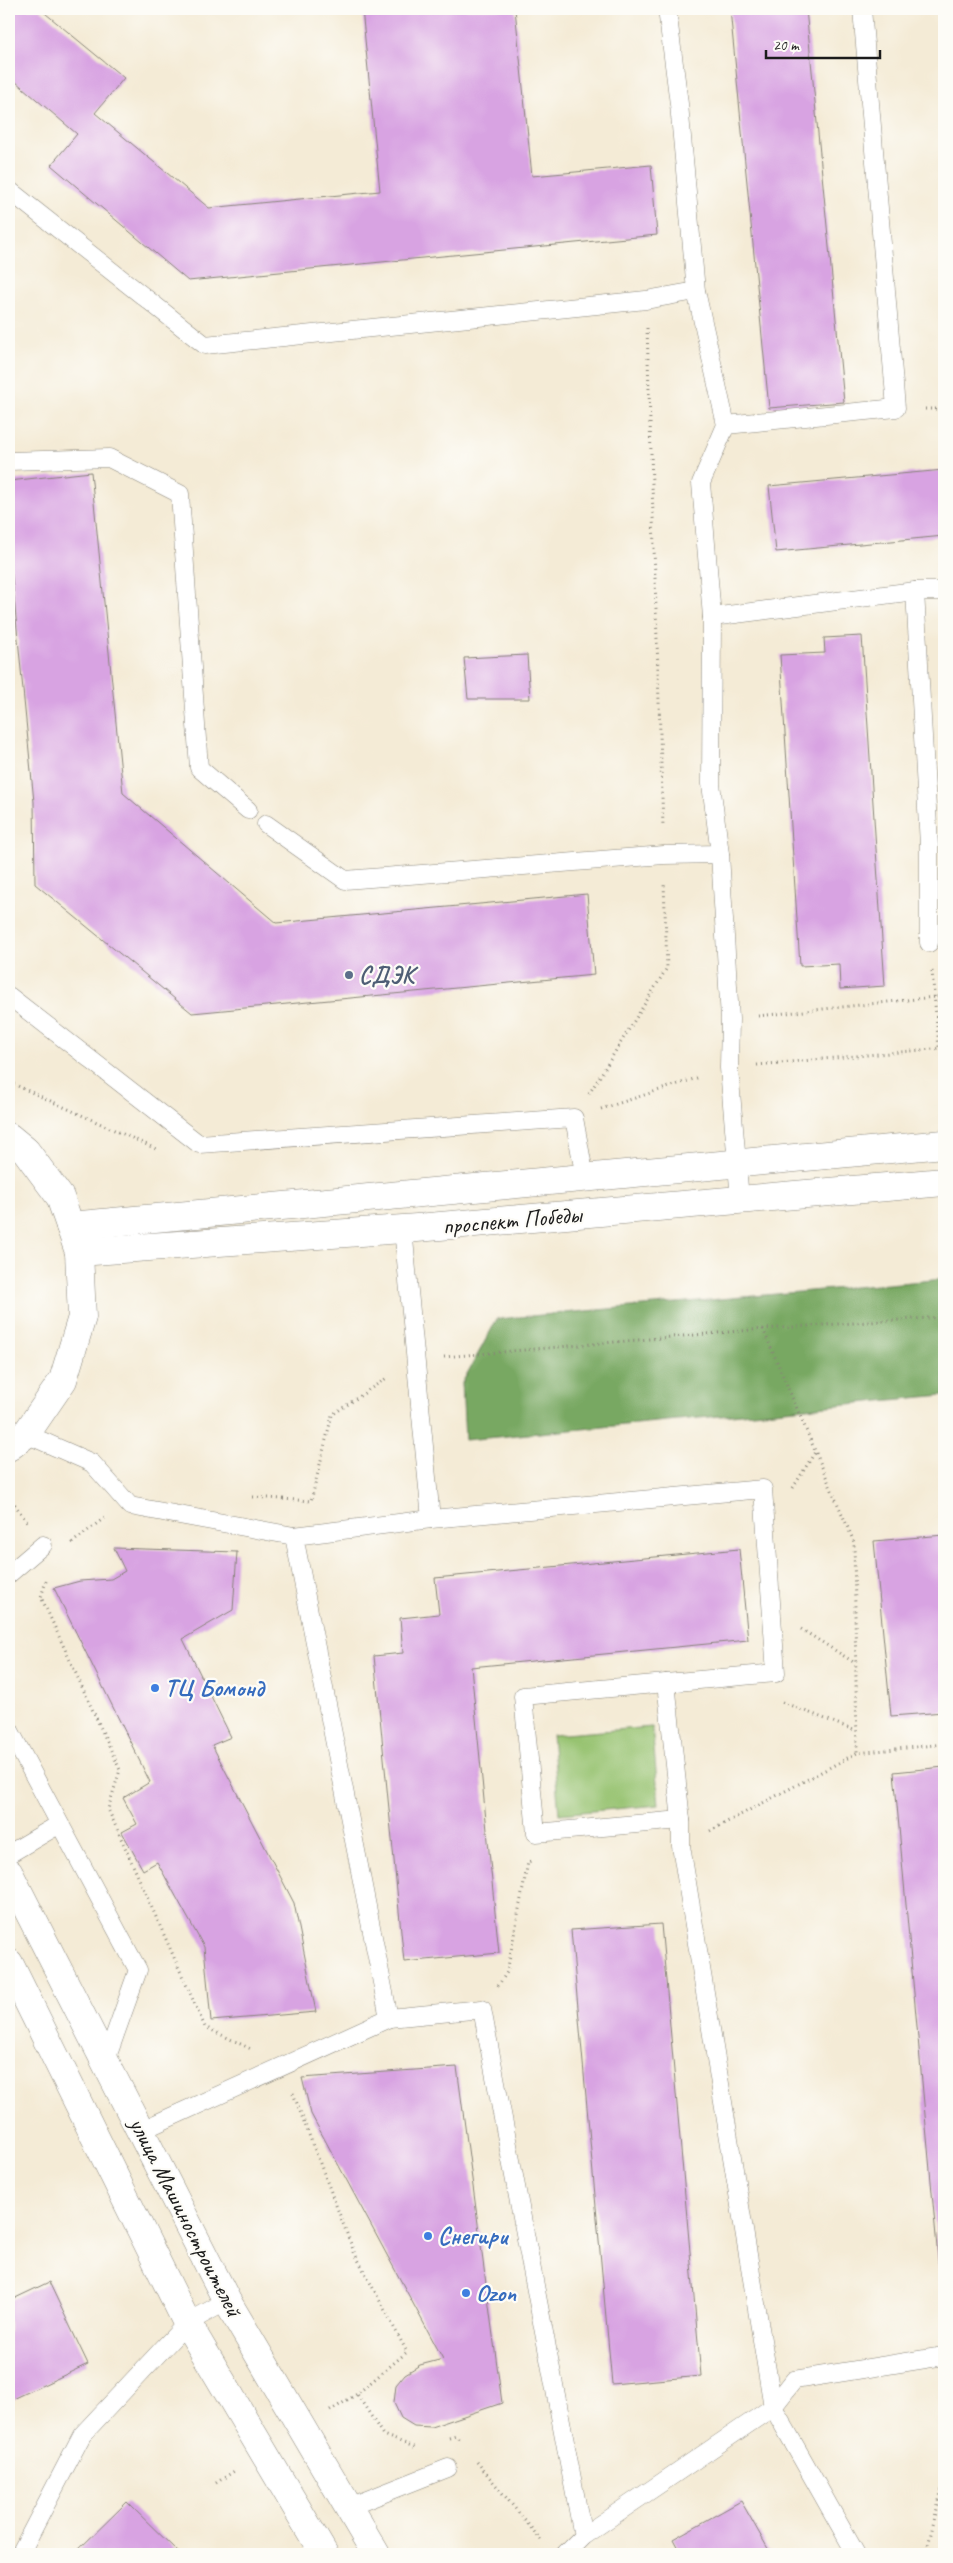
<svg xmlns="http://www.w3.org/2000/svg" width="953" height="2563" viewBox="0 0 953 2563" font-family="Caveat,sans-serif">
  <rect width="100%" height="100%" fill="#fdfcf7"/>
  <filter id="ink" filterUnits="userSpaceOnUse"><feTurbulence type="fractalNoise" baseFrequency=".02" numOctaves="2"/><feDisplacementMap in="SourceGraphic" scale="10" xChannelSelector="R" yChannelSelector="G"/><feConvolveMatrix kernelMatrix="1 2 1 2 8 2 1 2 1" color-interpolation-filters="sRGB"/></filter>
  <filter id="wash" filterUnits="userSpaceOnUse"><feTurbulence type="fractalNoise" baseFrequency=".0096" numOctaves="4" result="noise"/><feDisplacementMap in="SourceGraphic" scale="20" xChannelSelector="R" yChannelSelector="G"/><feGaussianBlur stdDeviation="1.12" result="paint"/><feColorMatrix in="noise" values="0 0 0 0 0 0 0 0 0 0 0 0 0 0 0 0 0 1.4 0 .05"/><feComposite in="paint" operator="in"/></filter>
  <g filter="url(#wash)">
    <rect width="100%" height="100%" fill="#f4ebd6"/>
    <path fill="#96c270" stroke="#596f46" d="M652,1727L659,1805L559,1814L552,1735Z"/>
    <path fill="#78a862" stroke="#4a623f" d="M944,1279V1395L465,1440L462,1383L497,1319Z"/>
    <g id="blocks">
      <g fill="#d8a3e2">
        <path d="M9,9H40L124,78L95,113L209,208L380,191L362,9H515L532,176L651,165L657,235L188,281L51,165L77,134L9,76Z"/>
        <path d="M730,9H806L844,402L769,408Z"/>
        <path d="M944,470V536L776,552L769,486Z"/>
        <path d="M91,472L123,793L276,923L587,894L594,975L192,1013L35,884L34,802L9,547V481Z"/>
        <path d="M862,636L885,986L840,989L839,964L800,966L780,655L825,653L824,638Z"/>
        <path d="M527,655L530,699H468L464,658Z"/>
        <path d="M944,1535V1712L891,1716L874,1541Z"/>
        <path d="M114,1548L237,1552L233,1610L183,1639L231,1737L212,1745L294,1903L316,2012L211,2021L204,1947L157,1862L143,1870L122,1832L137,1824L123,1798L150,1782L54,1588L80,1581L111,1579L125,1571Z"/>
        <path d="M739,1549L748,1640L471,1667L499,1953L404,1962L374,1656L403,1653L400,1618L439,1614L435,1578Z"/>
        <path d="M944,1767V2292H941L894,1772Z"/>
        <path d="M661,1924L701,2376L612,2384L571,1930Z"/>
        <path d="M457,2067L502,2403L431,2427L414,2426L401,2418L394,2403L396,2385L405,2374L420,2365L443,2359L311,2114L302,2078Z"/>
        <path d="M49,2282L88,2364L9,2401V2301Z"/>
        <path d="M741,2501L771,2554H681L673,2539Z"/>
        <path d="M127,2502L180,2554H74Z"/>
      </g>
    </g>
  </g>
  <g filter="url(#ink)">
    <use href="#blocks" fill-opacity="0" stroke="#888479" stroke-width="1"/>
    <g fill="none" stroke-linecap="round" stroke-linejoin="round">
      <defs>
        <g id="service">
          <path d="M667,9L679,104L696,291L726,425L701,483L712,617L711,784L720,854L730,1019L729,1068L740,1200"/>
          <path d="M9,190L205,345L646,300L696,291"/>
          <path d="M726,425L896,408L862,9"/>
          <path d="M9,461L109,458L180,494L199,768L248,810"/>
          <path d="M915,591L929,845V943"/>
          <path d="M712,617L915,591H944"/>
          <path d="M266,824L345,880L664,855L720,854"/>
          <path d="M9,996L199,1144L574,1118L585,1178"/>
          <path d="M403,1229L431,1519"/>
          <path d="M26,1434L92,1463L130,1506L294,1536"/>
          <path d="M9,1574L43,1545"/>
          <path d="M666,1683L523,1696L536,1833L681,1820"/>
          <path d="M9,1729L138,1970L106,2060"/>
          <path d="M9,1854L58,1825"/>
          <path d="M140,2131L389,2018"/>
          <path d="M349,2507L448,2468"/>
          <path d="M583,2536L482,2009L389,2018L294,1536L431,1519L763,1489L776,1673L666,1683L681,1820V1846L773,2407L856,2554"/>
          <path d="M20,2554L82,2435L187,2323L227,2301"/>
          <path d="M565,2554L583,2536L773,2407L794,2380L944,2356"/>
        </g>
        <g id="secondary">
          <path d="M9,1137L26,1151L60,1197L79,1252L82,1317L63,1380L26,1434L9,1447"/>
          <path d="M70,1226L944,1144"/>
          <path d="M79,1252L417,1228L944,1182"/>
          <path d="M9,1873L227,2301L376,2554"/>
          <path d="M9,1963L187,2323L324,2554"/>
        </g>
      </defs>
      <use href="#service" stroke="#888479" stroke-width="19"/>
      <use href="#secondary" stroke="#888479" stroke-width="29"/>
      <g stroke="#888479" stroke-width="3" stroke-dasharray="1 4" stroke-linecap="butt">
        <path d="M647,328L663,827"/>
        <path d="M925,409H944"/>
        <path d="M932,971L939,1048"/>
        <path d="M758,1016L944,996"/>
        <path d="M757,1065L944,1048"/>
        <path d="M9,1082L156,1149"/>
        <path d="M589,1094L667,968L664,883"/>
        <path d="M601,1109L700,1077"/>
        <path d="M763,1329L854,1542L857,1753"/>
        <path d="M444,1357L763,1329L944,1317"/>
        <path d="M793,1488L815,1452"/>
        <path d="M9,1496L27,1522"/>
        <path d="M253,1497L311,1501L332,1415L388,1377"/>
        <path d="M72,1543L104,1518"/>
        <path d="M46,1581L41,1597L120,1770L108,1809L205,2027L251,2049"/>
        <path d="M801,1629L855,1663"/>
        <path d="M782,1702L856,1731"/>
        <path d="M710,1831L857,1753L944,1744"/>
        <path d="M498,1986L507,1972L528,1862L531,1861"/>
        <path d="M293,2093L354,2252L407,2352L357,2394L383,2435L417,2448"/>
        <path d="M330,2411L357,2394"/>
        <path d="M449,2438L456,2436L460,2441"/>
        <path d="M477,2462L541,2540"/>
        <path d="M216,2483L236,2470"/>
        <path d="M926,2554L944,2480"/>
      </g>
      <use href="#service" stroke="#fff" stroke-width="18"/>
      <use href="#secondary" stroke="#fff" stroke-width="28"/>
    </g>
  </g>
  <circle fill="#5c6f8a" stroke="#fdfcf7" stroke-width="2" cx="349" cy="975" r="5"/>
  <g fill="#3f7fe0" stroke="#fdfcf7" stroke-width="2">
    <circle cx="155" cy="1688" r="5"/>
    <circle cx="428" cy="2236" r="5"/>
    <circle cx="466" cy="2293" r="5"/>
  </g>
  <g text-anchor="middle" stroke-width="4.5" stroke-linejoin="round" paint-order="stroke">
    <g font-size="24" font-weight="bold" fill="#4e5e75" stroke="#fdfcf7" text-anchor="start">
      <text x="359" y="983">СДЭК</text>
    </g>
    <g font-size="24" fill="#1c1c1c" stroke="#fdfcf7">
      <text transform="translate(512 1220) rotate(-5)" y="8">проспект Победы</text>
      <text transform="translate(186 2217) rotate(63)" y="8">улица Машиностроителей</text>
    </g>
    <g font-size="24" font-weight="bold" fill="#366cbe" stroke="#fdfcf7" text-anchor="start">
      <text x="165" y="1696">ТЦ Бомонд</text>
      <text x="438" y="2244">Снегири</text>
      <text x="476" y="2301">Ozon</text>
    </g>
  </g>
  <rect width="953" height="2563" fill="none" stroke="#fdfcf7" stroke-width="30"/>
  <path d="M766 50v8h114v-8" fill="none" stroke="#1c1c1c" stroke-width="2.5"/>
  <text x="773" y="50" font-size="15" fill="#1c1c1c" stroke="#fdfcf7" stroke-width="4" paint-order="stroke">20 m</text>
</svg>
